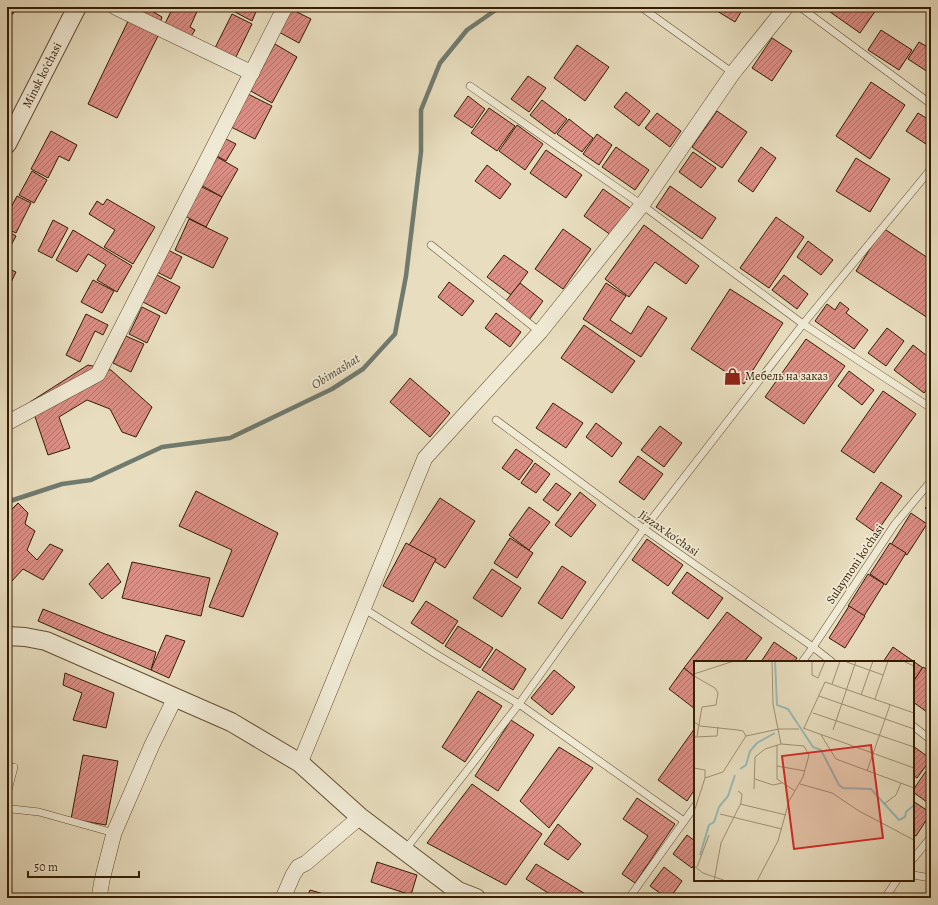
<svg xmlns="http://www.w3.org/2000/svg" width="938" height="905" viewBox="0 0 938 905" font-family="Alegreya,serif">
  <defs>
    <pattern id="building-hatch" width="6" height="6" patternUnits="userSpaceOnUse"><rect width="6" height="6" fill="#da8e85"/><path d="M-1 1l2-2M0 6l6-6M5 7l2-2" fill="none" stroke="#b2736b"/></pattern>
  </defs>
  <rect width="100%" height="100%" fill="#e8debf"/>
  <filter id="stains"><feTurbulence type="fractalNoise" baseFrequency=".005" numOctaves="4"/><feColorMatrix values="0 0 0 0 .2 0 0 0 0 .09 0 0 0 0 .02 0 0 0 .5 -.17"/></filter>
  <radialGradient id="worn" r=".72"><stop offset=".6" stop-color="#630" stop-opacity="0"/><stop offset="1" stop-color="#630" stop-opacity=".3"/></radialGradient>
  <g fill="none" stroke-linecap="round" stroke-linejoin="round">
    <path stroke="#707b6f" stroke-width="4.5" d="M7,502L62,484L91,480L162,447L230,438L332,389L363,369L395,334L406,276L421,152V110L440,63L467,30L500,7"/>
  </g>
  <g fill="url(#building-hatch)" stroke="#351c03">
    <path d="M7,7H16L13,14L7,12Z"/>
    <path d="M130,7H145L162,17L160,23Z"/>
    <path d="M173,7H199L190,27L195,30L190,38L164,26Z"/>
    <path d="M237,7H258L252,21L235,12Z"/>
    <path d="M720,7H744L735,22L717,11Z"/>
    <path d="M823,7H872L876,10L860,33Z"/>
    <path d="M289,8L311,19L299,43L277,31Z"/>
    <path d="M232,14L252,24L234,61L213,52Z"/>
    <path d="M131,15L161,30L117,118L88,104Z"/>
    <path d="M881,30L912,50L899,70L868,50Z"/>
    <path d="M772,38L792,51L772,81L752,68Z"/>
    <path d="M919,42L931,49V74L908,59Z"/>
    <path d="M275,44L297,57L272,103L249,90Z"/>
    <path d="M577,45L609,67L585,101L554,78Z"/>
    <path d="M528,76L546,88L529,112L511,99Z"/>
    <path d="M871,82L905,105L870,159L836,136Z"/>
    <path d="M626,92L650,111L639,126L614,107Z"/>
    <path d="M248,94L272,106L255,139L231,127Z"/>
    <path d="M468,96L485,109L472,128L454,116Z"/>
    <path d="M542,100L567,119L555,134L530,115Z"/>
    <path d="M489,108L515,126L497,151L471,133Z"/>
    <path d="M717,111L747,132L722,168L692,147Z"/>
    <path d="M657,113L681,131L670,147L645,128Z"/>
    <path d="M918,113L931,121V137L926,144L906,131Z"/>
    <path d="M569,119L593,138L582,152L557,134Z"/>
    <path d="M517,125L543,144L525,170L499,151Z"/>
    <path d="M51,131L77,145L69,161L59,156L48,178L31,169Z"/>
    <path d="M597,134L612,145L599,165L583,154Z"/>
    <path d="M226,139L236,144L226,161L217,156Z"/>
    <path d="M616,147L649,170L635,190L602,167Z"/>
    <path d="M761,147L776,158L753,192L738,181Z"/>
    <path d="M546,150L582,175L566,198L530,173Z"/>
    <path d="M693,152L716,168L701,188L679,172Z"/>
    <path d="M217,157L238,169L222,197L201,185Z"/>
    <path d="M856,158L890,179L870,212L836,191Z"/>
    <path d="M487,165L511,184L500,199L475,181Z"/>
    <path d="M32,171L47,180L34,203L19,195Z"/>
    <path d="M200,186L222,197L206,227L185,216Z"/>
    <path d="M670,186L716,218L702,239L656,207Z"/>
    <path d="M603,189L630,208L611,235L584,216Z"/>
    <path d="M17,196L31,203L16,233L7,229V215Z"/>
    <path d="M107,199L155,227L133,264L104,247L115,230L89,214L97,201L103,205Z"/>
    <path d="M776,217L804,237L769,288L740,268Z"/>
    <path d="M189,219L228,238L213,268L175,250Z"/>
    <path d="M53,220L68,228L52,258L38,251Z"/>
    <path d="M644,225L699,266L686,284L655,262L629,297L605,279Z"/>
    <path d="M883,228L931,260V313L928,318L856,271Z"/>
    <path d="M563,229L591,249L563,289L535,269Z"/>
    <path d="M73,230L132,266L117,292L97,280L106,265L88,254L77,272L56,260Z"/>
    <path d="M7,231L16,236L7,253Z"/>
    <path d="M808,241L833,260L821,275L797,257Z"/>
    <path d="M164,248L182,257L171,279L153,270Z"/>
    <path d="M504,255L528,272L511,295L487,277Z"/>
    <path d="M7,268L16,272L7,291Z"/>
    <path d="M157,275L180,287L166,314L143,302Z"/>
    <path d="M784,275L808,294L797,309L772,290Z"/>
    <path d="M93,280L114,291L102,313L81,302Z"/>
    <path d="M449,282L474,301L462,316L438,297Z"/>
    <path d="M520,283L543,301L529,320L505,302Z"/>
    <path d="M606,283L626,296L610,320L631,334L648,306L667,318L641,357L583,319Z"/>
    <path d="M730,289L783,323L744,384L691,349Z"/>
    <path d="M840,302L849,309L846,313L868,330L854,349L815,321L827,304L835,310Z"/>
    <path d="M142,307L160,316L147,343L129,334Z"/>
    <path d="M496,313L521,332L510,347L485,328Z"/>
    <path d="M86,314L108,325L103,335L95,331L80,362L66,355Z"/>
    <path d="M584,325L635,361L612,393L561,358Z"/>
    <path d="M887,328L904,341L886,366L868,353Z"/>
    <path d="M126,336L144,344L131,372L113,363Z"/>
    <path d="M806,339L845,366L804,424L765,397Z"/>
    <path d="M913,345L931,359V384L924,393L894,370Z"/>
    <path d="M88,365L111,370L152,407L136,437L122,432L110,409L87,400L59,417L70,448L48,455L30,402Z"/>
    <path d="M849,371L874,390L862,405L838,386Z"/>
    <path d="M410,378L450,413L430,437L390,402Z"/>
    <path d="M883,391L916,414L874,473L841,451Z"/>
    <path d="M553,403L583,423L566,448L536,428Z"/>
    <path d="M596,423L622,443L612,457L586,437Z"/>
    <path d="M660,426L682,443L664,467L641,450Z"/>
    <path d="M516,449L533,461L519,480L502,468Z"/>
    <path d="M638,456L663,474L644,500L619,482Z"/>
    <path d="M535,463L550,474L536,493L521,483Z"/>
    <path d="M881,482L902,496L876,533L856,519Z"/>
    <path d="M556,483L571,494L558,511L543,500Z"/>
    <path d="M196,491L278,533L243,617L209,607L232,550L179,526Z"/>
    <path d="M580,492L596,505L571,537L555,525Z"/>
    <path d="M440,498L475,521L445,568L409,545Z"/>
    <path d="M18,503L28,513L25,524L35,531L27,550L37,560L50,544L63,550L43,580L23,569L11,582L7,579V514Z"/>
    <path d="M931,503V514L925,508Z"/>
    <path d="M529,507L550,522L529,550L509,535Z"/>
    <path d="M911,513L927,524L907,555L891,545Z"/>
    <path d="M510,538L533,553L517,578L494,563Z"/>
    <path d="M647,539L683,565L668,586L632,560Z"/>
    <path d="M406,543L436,559L413,602L383,586Z"/>
    <path d="M890,543L906,553L886,585L870,574Z"/>
    <path d="M132,562L210,578L201,616L122,598Z"/>
    <path d="M108,563L121,582L102,599L89,584Z"/>
    <path d="M562,566L586,582L562,619L538,603Z"/>
    <path d="M492,569L521,588L502,617L473,598Z"/>
    <path d="M687,572L723,598L708,619L672,593Z"/>
    <path d="M868,574L884,584L864,616L848,606Z"/>
    <path d="M426,601L458,621L443,644L411,623Z"/>
    <path d="M849,606L865,616L845,648L829,638Z"/>
    <path d="M43,609L105,634L156,652L151,670L38,621Z"/>
    <path d="M727,612L762,638L744,662H695V677L684,668Z"/>
    <path d="M458,626L493,648L480,668L445,646Z"/>
    <path d="M166,635L185,641L169,678L151,670Z"/>
    <path d="M774,642L797,658L794,662H761Z"/>
    <path d="M893,647L923,668L913,682V662H883Z"/>
    <path d="M496,649L526,669L513,690L482,670Z"/>
    <path d="M923,667L931,672V706L927,712L913,702V682Z"/>
    <path d="M684,668L695,677V709L669,689Z"/>
    <path d="M554,670L575,687L552,715L531,698Z"/>
    <path d="M65,673L114,693L106,728L73,720L82,693L63,685Z"/>
    <path d="M478,691L502,706L465,762L442,747Z"/>
    <path d="M511,720L534,735L498,791L475,776Z"/>
    <path d="M695,728V789L687,801L658,780Z"/>
    <path d="M913,746L931,759L917,778L913,775Z"/>
    <path d="M559,747L593,768L549,828L520,801Z"/>
    <path d="M83,755L118,761L106,825L71,819Z"/>
    <path d="M931,764V805L913,792V790Z"/>
    <path d="M472,784L542,834L506,885L427,843Z"/>
    <path d="M637,798L675,824L635,883L622,874L648,836L623,819Z"/>
    <path d="M913,801L931,813L916,836L913,835Z"/>
    <path d="M558,824L581,844L568,860L544,844Z"/>
    <path d="M687,835L695,841V863L692,868L673,854Z"/>
    <path d="M377,862L417,875L411,895L371,882Z"/>
    <path d="M536,864L592,898H556L526,879Z"/>
    <path d="M664,867L682,881L670,898H667L650,886Z"/>
    <path d="M310,890L334,897V898H307Z"/>
  </g>
  <g fill="none" stroke-linecap="round" stroke-linejoin="round">
    <defs>
      <g id="service">
        <path d="M641,7L733,73"/>
        <path d="M800,7L931,104"/>
        <path d="M470,86L642,205L803,324L931,408"/>
        <path d="M431,245L540,332"/>
        <path d="M496,420L644,529L813,647L832,662"/>
        <path d="M363,608L434,653L519,704L684,821"/>
        <path d="M802,662L813,647L895,524L931,481"/>
        <path d="M913,726L931,740"/>
        <path d="M7,794L14,767"/>
        <path d="M7,811L12,809L39,812L114,833"/>
        <path d="M405,850L519,704L644,529L803,324L931,169"/>
        <path d="M913,859L931,837"/>
        <path d="M913,875L931,878"/>
        <path d="M629,898L695,806"/>
        <path d="M885,898L897,880"/>
      </g>
      <g id="minor">
        <path d="M115,7L252,73"/>
        <path d="M7,423L98,374L285,7"/>
        <path d="M300,763L425,458L540,332L642,205L733,73L786,7"/>
        <path d="M99,898L102,880L114,833L152,745L175,698"/>
        <path d="M283,898L293,875L298,867L306,863L360,817"/>
      </g>
      <g id="tertiary">
        <path d="M7,144L77,7"/>
        <path d="M7,636L25,637L46,641L231,722L300,763L360,817L458,891L476,898"/>
      </g>
    </defs>
    <use href="#service" stroke="#624c32" stroke-width="8"/>
    <use href="#minor" stroke="#624c32" stroke-width="16"/>
    <use href="#tertiary" stroke="#624c32" stroke-width="20"/>
    <use href="#service" stroke="#f0ead5" stroke-width="7"/>
    <use href="#minor" stroke="#f0ead5" stroke-width="15"/>
    <use href="#tertiary" stroke="#f0ead5" stroke-width="18"/>
  </g>
  <defs>
    <symbol id="shop-bare" viewBox="-9 -9 18 18"><path d="M-5-2.5h2.3a2.7 3.5 0 0 1 5.4 0H5L5.5 6h-11ZM-1.5-2.5h3a1.5 2.3 0 0 0-3 0Z" fill="#8f2418" stroke="#f0ead5" stroke-width="2.5" paint-order="stroke"/></symbol>
  </defs>
  <g fill-rule="evenodd">
    <use href="#shop-bare" x="720" y="364" width="25" height="25"/>
  </g>
  <g text-anchor="middle" stroke-width="3.5" stroke-linejoin="round" paint-order="stroke">
    <g font-size="12" fill="#351c03" stroke="#f0ead5">
      <text transform="translate(42 75) rotate(-63)" y="4">Minsk ko'chasi</text>
      <text transform="translate(669 533) rotate(35)" y="4">Jizzax ko'chasi</text>
      <text transform="translate(855 564) rotate(-56)" y="4">Sulaymoni ko'chasi</text>
    </g>
    <g font-size="12" fill="#351c03" stroke="#f0ead5" text-anchor="start">
      <text x="745" y="380">Мебель на заказ</text>
    </g>
    <g font-size="13" font-style="italic" fill="#534c39" stroke="#f0ead5">
      <text transform="translate(335 371) rotate(-32)" y="5">Obimashat</text>
    </g>
  </g>
  <g transform="translate(694 661)">
    <rect width="220" height="220" fill="#e8debf"/>
    <path fill="none" stroke="#98bbb7" stroke-width="2" d="M81,0L83,44L94,48L119,86L127,89L145,124L149,127L177,128L205,159L211,156L212,151L220,144M46,108L52,104L56,90L63,82L81,72M6,194L15,164L20,161L25,146L34,135L41,114"/>
    <path fill="none" stroke="#a09074" stroke-width="1" d="M118,0V14L124,17L131,0M150,0L189,14M209,0L220,5M0,13L40,0M0,15L21,27L24,32L22,44L8,46L3,75M138,23L146,0M167,34L179,0M125,35L220,68M181,38L194,0M119,52L220,86M0,61L6,65L44,69L49,70L52,75M109,67L220,107M110,67L131,21L220,52M139,69L162,0M127,74L142,98L220,127M52,75L85,68H105M0,76L23,75L24,66M83,84V118L101,130M83,105L111,110M0,107L11,109V117M173,110L196,44M61,118L79,124L88,122M106,123L138,132L165,150L220,179M60,128L61,96L71,88L87,83M46,143L92,154M190,143L202,134L207,122M0,151L11,117L29,111L52,75M26,153L88,168M0,205L9,212L32,220M3,206L15,174M20,220L27,182L47,142L48,133L44,130M63,220L84,180L95,140L109,116L115,94L110,85L87,83L79,43L78,0"/>
    <path fill="#d62828" fill-opacity="0.15" stroke="#d62828" stroke-width="2" d="M177,84L189,177L100,188L88,95Z"/>
    <rect width="220" height="220" fill="none" stroke="#351c03" stroke-width="2"/>
  </g>
  <rect width="938" height="905" fill="none" stroke="#e8debf" stroke-width="24"/>
  <rect x="8" y="8" width="922" height="889" fill="none" stroke="#351c03" stroke-width="2"/>
  <rect x="12" y="12" width="914" height="881" fill="none" stroke="#351c03"/>
  <path d="M28 871v6h111v-6" fill="none" stroke="#351c03" stroke-width="2"/>
  <text x="34" y="871" font-size="12" fill="#351c03" stroke="#f0ead5" stroke-width="3" paint-order="stroke">50 m</text>
  <rect width="100%" height="100%" filter="url(#stains)"/>
  <rect width="100%" height="100%" fill="url(#worn)"/>
</svg>
